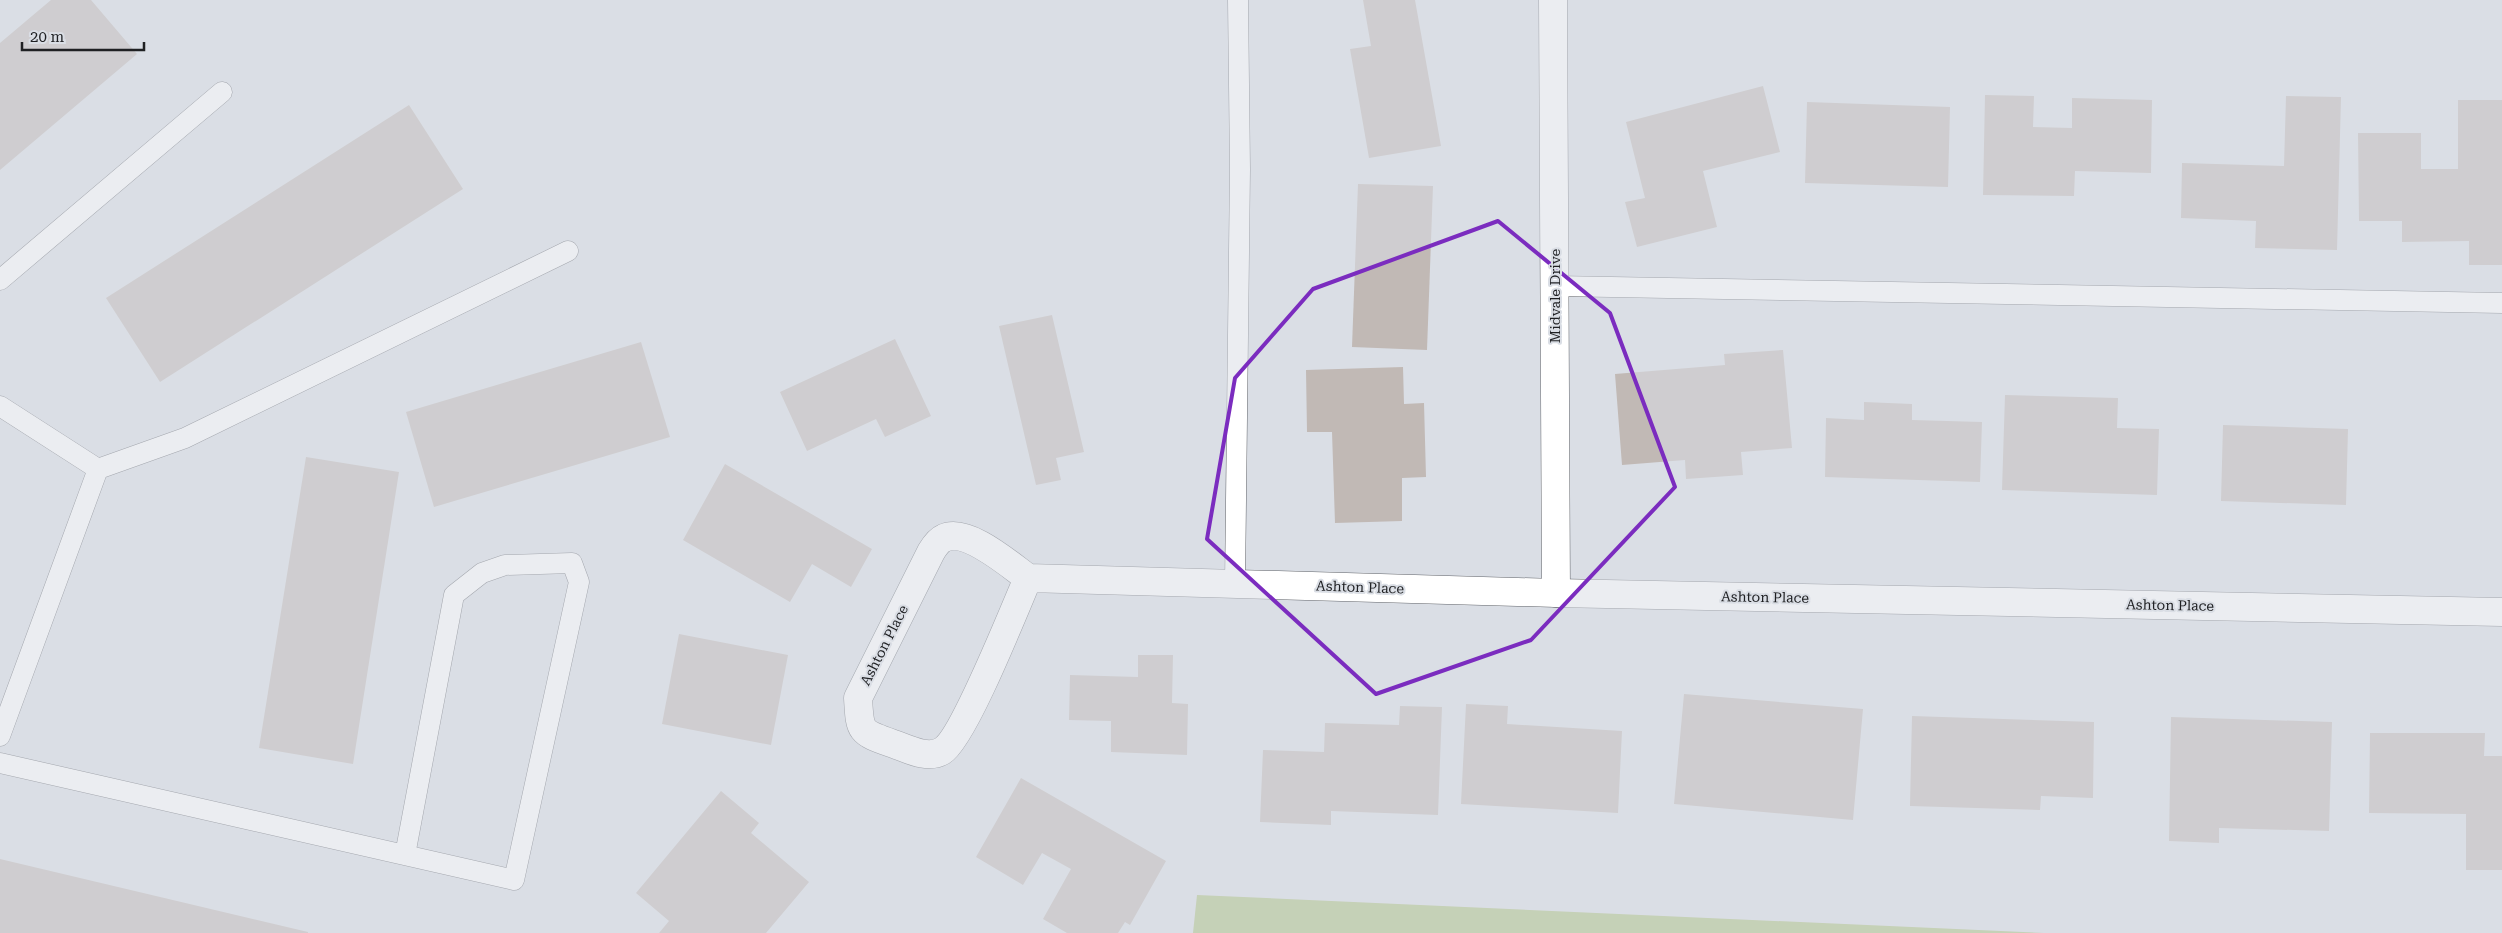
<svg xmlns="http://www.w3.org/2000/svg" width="2502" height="933" viewBox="0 0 2502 933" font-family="'Roboto Serif',serif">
  <rect width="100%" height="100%" fill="#dadee5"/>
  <path fill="#acc07e" d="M1197,895L2044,933H1193Z"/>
  <g fill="#c1b9b5">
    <path d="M51,0H91L137,54L0,170V43Z"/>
    <path d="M1363,0H1415L1441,146L1369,158L1350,49L1371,46Z"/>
    <path d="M1763,86L1780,152L1703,171L1717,227L1637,247L1625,202L1645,198L1626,122Z"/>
    <path d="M1985,95L2034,96L2033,127L2072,128V98L2152,100L2151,173L2075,171L2074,196L1983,195Z"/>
    <path d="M2286,96L2341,97L2337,250L2255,248L2256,221L2181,218L2182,163L2284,166Z"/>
    <path d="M2458,100H2502V265H2469V241L2402,242V221H2359L2358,133H2421V169H2458Z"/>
    <path d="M1807,102L1950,107L1948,187L1805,183Z"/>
    <path d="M409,105L463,189L160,382L106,298Z"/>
    <path d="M1358,184L1433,186L1427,350L1352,347Z"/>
    <path d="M1052,315L1084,452L1056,458L1061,480L1036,485L999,326Z"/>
    <path d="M895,339L931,416L885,437L876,419L807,451L780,392Z"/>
    <path d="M641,342L670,437L434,507L406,412Z"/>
    <path d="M1783,350L1792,448L1741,452L1743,475L1686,479L1685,460L1622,465L1615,374L1725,365L1724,354Z"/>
    <path d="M1403,367L1404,404L1424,403L1426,477L1402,478V521L1335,523L1332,432H1307L1306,370Z"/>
    <path d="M2005,395L2118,398L2117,428L2159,429L2157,495L2002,490Z"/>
    <path d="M1864,402L1912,404V420L1982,422L1980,482L1825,477L1826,418L1864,420Z"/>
    <path d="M2223,425L2348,429L2346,505L2221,501Z"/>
    <path d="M306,457L399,472L353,764L259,748Z"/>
    <path d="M725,464L872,549L851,587L812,564L790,602L683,540Z"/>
    <path d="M679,634L788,655L771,745L662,724Z"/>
    <path d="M1138,655H1173L1172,703L1188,704L1187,755L1111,752V721L1069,720L1070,675L1138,677Z"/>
    <path d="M1684,694L1863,709L1853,820L1674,804Z"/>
    <path d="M1466,704L1508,706L1507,724L1622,731L1618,813L1461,804Z"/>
    <path d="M1400,706L1442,707L1438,815L1331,811V825L1260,822L1263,750L1324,752L1325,723L1399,725Z"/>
    <path d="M1912,716L2094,722L2093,798L2041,796L2040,810L1910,806Z"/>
    <path d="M2171,717L2332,722L2329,831L2219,828V843L2169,841Z"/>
    <path d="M2370,733H2485L2484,756H2502V870H2466V814L2369,813Z"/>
    <path d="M1021,778L1166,861L1130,925L1125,922L1118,933H1067L1043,919L1071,869L1042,853L1023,885L976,857Z"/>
    <path d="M721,791L759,823L751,833L809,882L766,933H659L669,921L636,893Z"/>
    <path d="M0,859L308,932V933H0Z"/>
  </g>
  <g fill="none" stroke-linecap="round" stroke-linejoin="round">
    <defs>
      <g id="service">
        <path d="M0,280L222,92"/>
        <path d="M1555,286L2502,303"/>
        <path d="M0,406L98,469L0,736"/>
        <path d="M98,469L185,438L568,251"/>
        <path d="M1235,584L1240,169L1238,0"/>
        <path d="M0,763L514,880L579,582L572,563L505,565L482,573L454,595L405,855"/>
      </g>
      <g id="minor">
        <path d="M1553,0L1556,593"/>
        <path d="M1028,578C1015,608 963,739 942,751C927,760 906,748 891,743C859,732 860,731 858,698L931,552C934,547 939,540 944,538C967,527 1010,565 1028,578L1556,593L2502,612"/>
      </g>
    </defs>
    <use href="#service" stroke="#62656b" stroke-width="21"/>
    <use href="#minor" stroke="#62656b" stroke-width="29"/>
    <use href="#service" stroke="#fff" stroke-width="20"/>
    <use href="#minor" stroke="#fff" stroke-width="28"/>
  </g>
  <path d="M0 0H2502V933H0ZM1498,221L1610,313L1675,487L1531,640L1376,694L1207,539L1235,378L1313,289Z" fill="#dadee5" fill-opacity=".55" fill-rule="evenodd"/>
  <path fill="none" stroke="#7b2cbf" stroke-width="4" stroke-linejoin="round" d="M1498,221L1610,313L1675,487L1531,640L1376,694L1207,539L1235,378L1313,289Z"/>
  <g text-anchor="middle" stroke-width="4" stroke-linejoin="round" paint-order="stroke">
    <g font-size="14" fill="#1f2023" stroke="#dadee5">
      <text transform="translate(1555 296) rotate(-90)" y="5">Midvale Drive</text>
      <text transform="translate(1360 587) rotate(2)" y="5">Ashton Place</text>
      <text transform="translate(1765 597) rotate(1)" y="5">Ashton Place</text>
      <text transform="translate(2170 605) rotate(1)" y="5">Ashton Place</text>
      <text transform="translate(884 645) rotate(-63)" y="5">Ashton Place</text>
    </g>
  </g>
  <path d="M22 42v8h122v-8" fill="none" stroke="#1f2023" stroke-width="2.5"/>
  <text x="30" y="42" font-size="15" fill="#1f2023" stroke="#dadee5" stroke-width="4" paint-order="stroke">20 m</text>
</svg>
